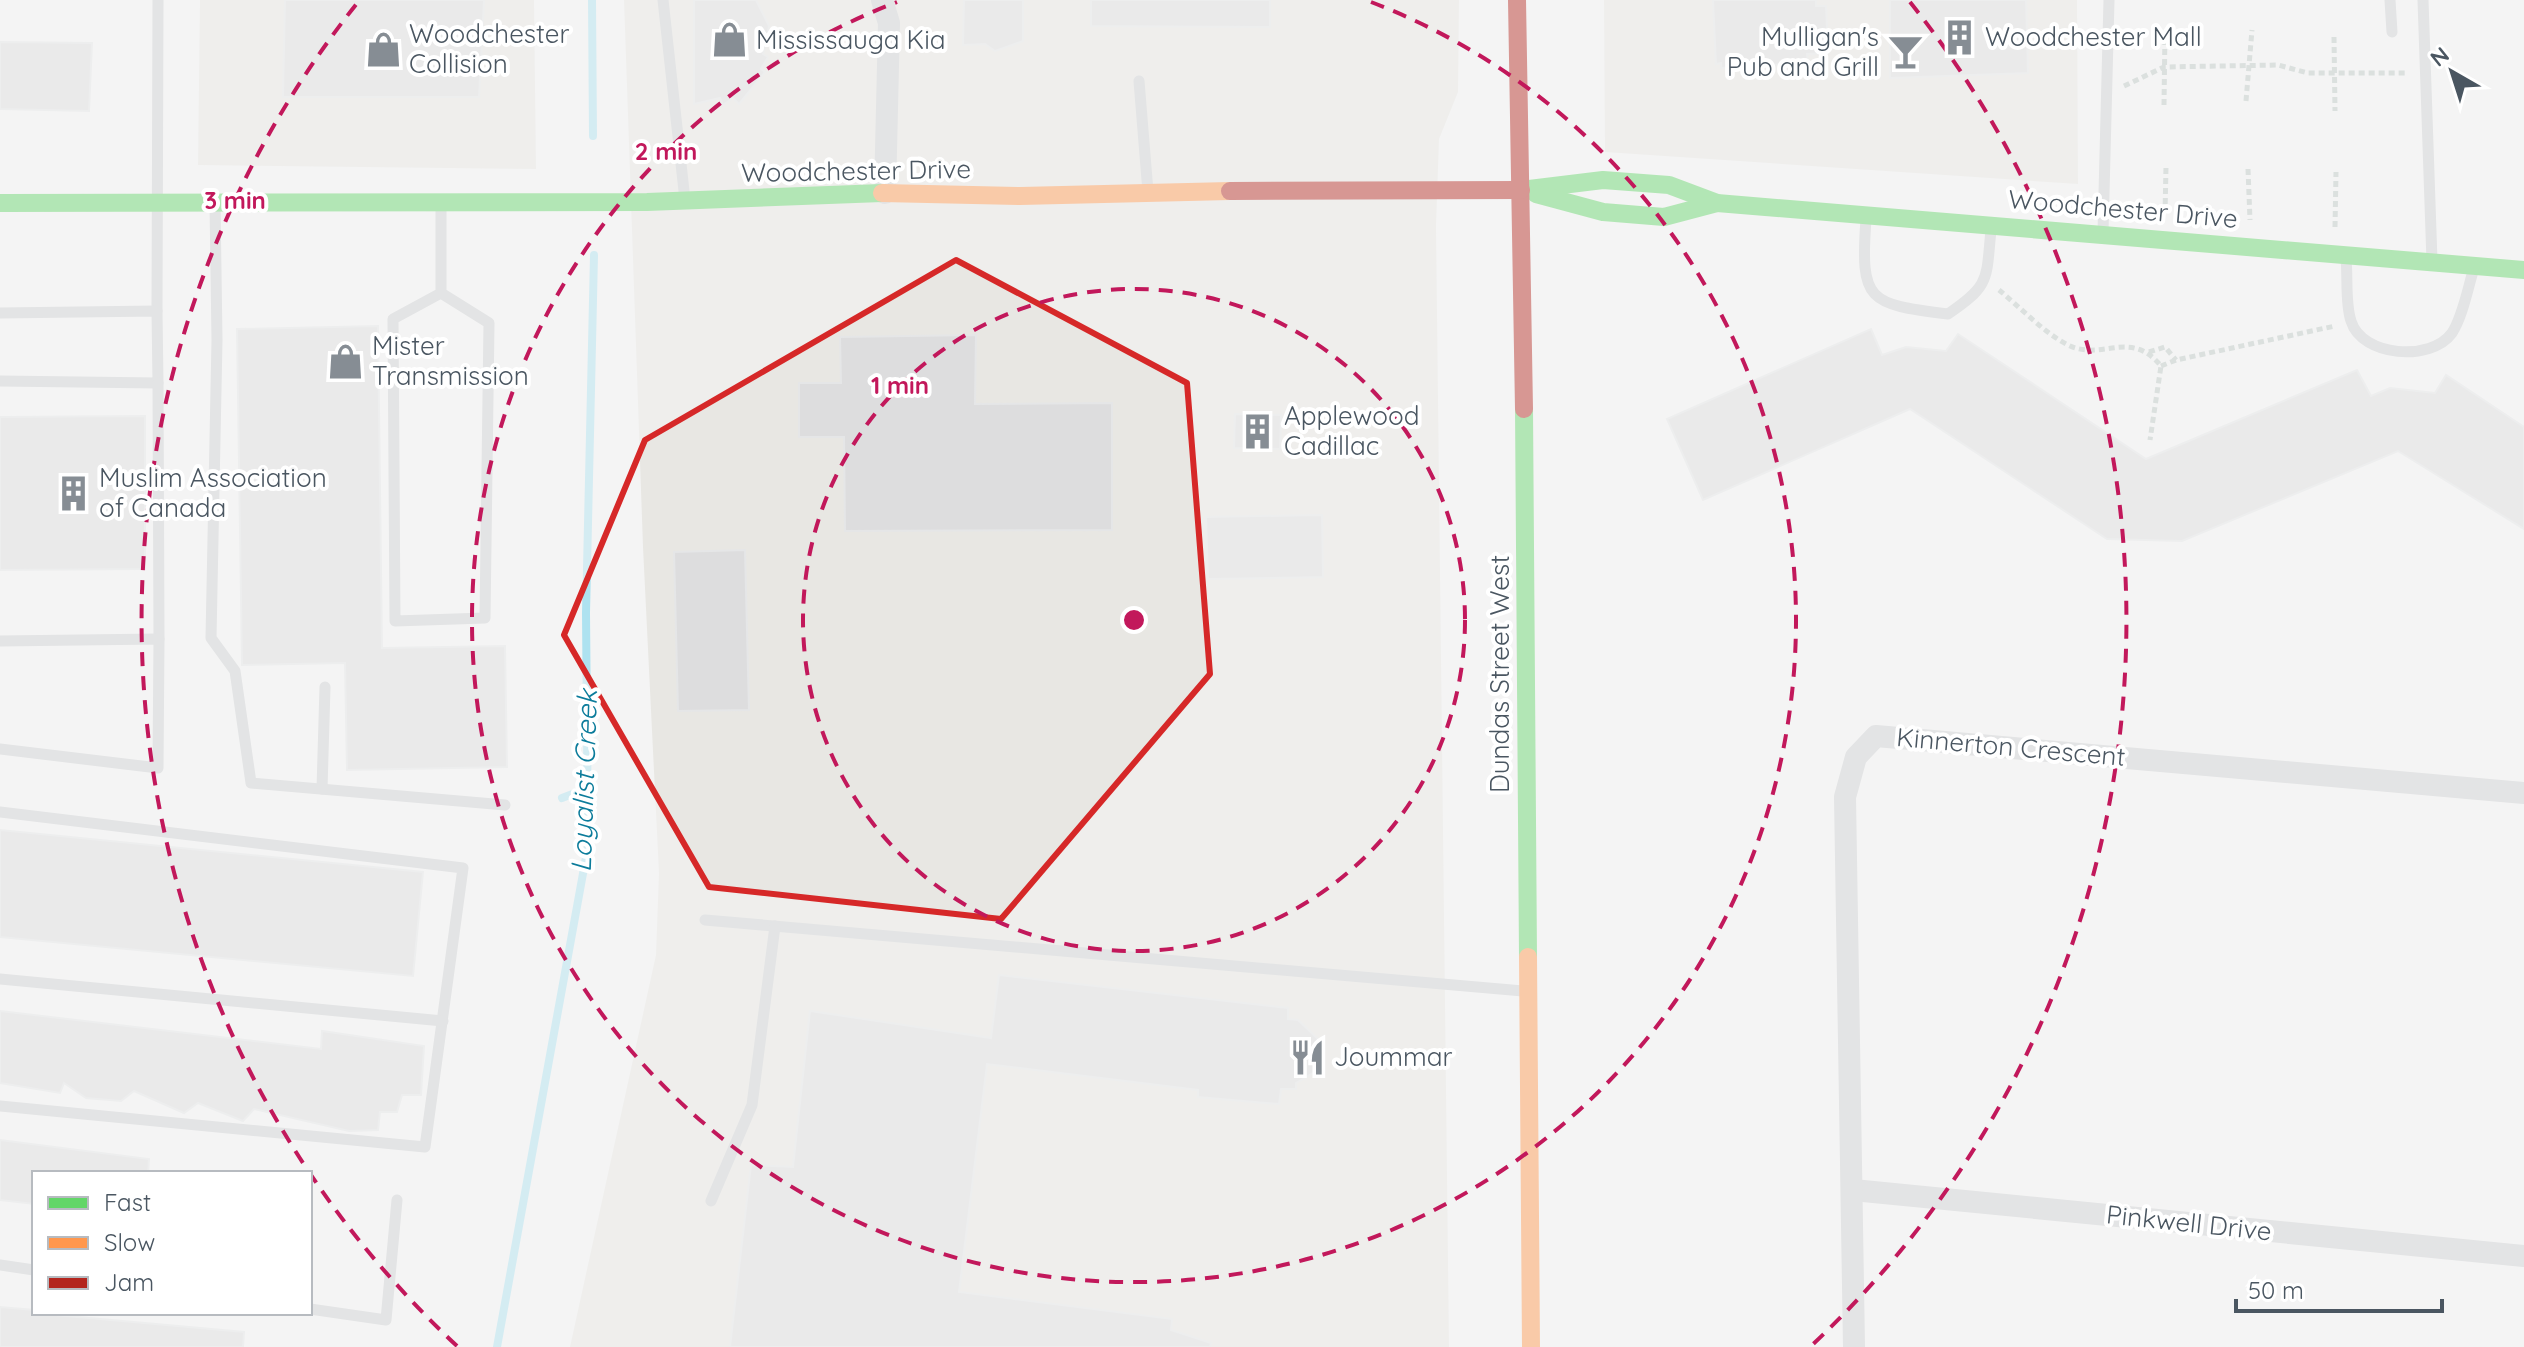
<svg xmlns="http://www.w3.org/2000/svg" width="2524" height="1347" viewBox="0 0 2524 1347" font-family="Quicksand,sans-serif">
  <rect width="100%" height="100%" fill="#f4f4f4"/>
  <g fill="#e8e7e3">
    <path d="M200,0H534L536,169L198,165Z"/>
    <path d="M624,0H1459L1458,92L1439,139L1436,226L1449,1347H570L656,955L659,873L643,547Z"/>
    <path d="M1604,0H2077L2078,184L1605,152Z"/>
  </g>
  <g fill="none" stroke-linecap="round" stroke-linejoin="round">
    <g stroke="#aee2f0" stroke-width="8">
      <path d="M592,0L593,136"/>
      <path d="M562,798L588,788"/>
      <path d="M497,1347L588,846L586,613L594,255"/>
    </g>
  </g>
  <g fill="#ddddde" stroke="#e5e6e7" stroke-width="2">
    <path d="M285,0H484L479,97H283Z"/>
    <path d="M694,0H756L769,26L763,54L768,57L761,69L765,72L739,104L733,98L723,105L720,98L694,104Z"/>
    <path d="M964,0H1023V41L995,51L985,44L963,45Z"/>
    <path d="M1091,0H1270V27L1091,26Z"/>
    <path d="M1713,0H1816V6H1826L1828,53L1807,54L1808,63L1721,68V63L1716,64Z"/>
    <path d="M1890,0H2026L2028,73L1890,78Z"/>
    <path d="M0,42L92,43L89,111L0,109Z"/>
    <path d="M378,326L382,648L505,646L507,767L347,770L345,663L242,665L237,329Z"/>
    <path d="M1871,329L1882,355L1906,347L1946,351L1958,334L2146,459L2357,370L2371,396L2390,388L2435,393L2446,375L2524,427V529L2398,451L2182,541L2107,539L1910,409L1703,500L1667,419Z"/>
    <path d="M976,335L975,404L1112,403V530L845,531L844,437H799V383H841L840,337Z"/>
    <path d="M1235,414L1281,415L1280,449L1234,448Z"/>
    <path d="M145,416V569L0,570V417Z"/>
    <path d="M1322,515L1323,577L1208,579L1206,517Z"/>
    <path d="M745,550L749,710L678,711L674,552Z"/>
    <path d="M0,830L423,872L413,976L0,937Z"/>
    <path d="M999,975L1288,1008V1019L1298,1020L1318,1039L1323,1060L1318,1070L1296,1083V1089H1281L1279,1104L1198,1097V1090L987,1064L959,1292L1172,1319L1171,1330L1211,1343L1210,1347H730L751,1165L793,1167L810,1011L991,1038Z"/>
    <path d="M0,1011L321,1049L322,1031L424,1046L421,1095H402L397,1112H380L378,1130L349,1131L254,1109L243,1121L198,1103L184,1113L134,1091L121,1101L86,1098L64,1083L60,1093L0,1083Z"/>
    <path d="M0,1140L149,1159L148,1173H34V1204L0,1200Z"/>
    <path d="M0,1307L34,1310V1313L244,1332L243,1347H0Z"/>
  </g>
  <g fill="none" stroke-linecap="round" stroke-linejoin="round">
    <g stroke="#bcc7c4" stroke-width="5" stroke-dasharray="6 4" stroke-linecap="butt">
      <path d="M2334,37L2335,111"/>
      <path d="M2124,86L2164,67L2278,65L2308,73H2408"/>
      <path d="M2246,101L2252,30"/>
      <path d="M2164,105L2165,31"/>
      <path d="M2248,169L2250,220"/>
      <path d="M2165,214L2166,167"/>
      <path d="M2335,227L2336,172"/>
      <path d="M1999,290C2020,307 2044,333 2068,345C2102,362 2130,328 2161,366L2150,440"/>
      <path d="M2149,352L2165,347L2176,360"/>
      <path d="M2161,366L2176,360L2335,326"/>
    </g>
    <g stroke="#ced0d2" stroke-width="11">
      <path d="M663,0L685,200"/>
      <path d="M2390,0L2392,32"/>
      <path d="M2423,0L2432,261"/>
      <path d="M1139,81L1148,192"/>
      <path d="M215,203L217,340L211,638L235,671L251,783L505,805"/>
      <path d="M441,205V293L489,323L485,618L395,621L393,319L441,293"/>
      <path d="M1866,219C1860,302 1868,304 1948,314C1991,285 1986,279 1991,230"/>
      <path d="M2103,232L2109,0"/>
      <path d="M2346,259C2348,278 2345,303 2351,321C2362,357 2431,362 2452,333C2463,316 2468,287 2474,268"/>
      <path d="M157,311L158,0"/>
      <path d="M0,313L157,311L158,383L0,381"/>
      <path d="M158,383L159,639"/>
      <path d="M0,641L159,639L158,768L0,749"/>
      <path d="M322,789L325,687"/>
      <path d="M0,812L463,868L425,1147L0,1106"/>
      <path d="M705,920L1523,991"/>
      <path d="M0,979L443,1021"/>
      <path d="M711,1201L752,1105L775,926"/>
      <path d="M0,1265L34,1270"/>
      <path d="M310,1309L386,1320L397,1200"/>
    </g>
    <g stroke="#ced0d2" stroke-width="22">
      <path d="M882,0L889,23L885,193"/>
      <path d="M1853,1190L2524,1256"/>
      <path d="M1854,1347L1845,797L1856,757L1876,736L2524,793"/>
    </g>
    <g stroke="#63d668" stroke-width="18">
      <path d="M1521,190L1603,180L1669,185L1717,203L2524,270"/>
      <path d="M1536,194L1603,212L1664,217L1717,203"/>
      <path d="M0,203L647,202L882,193"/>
      <path d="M1524,409L1528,957"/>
    </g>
    <g stroke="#ff974d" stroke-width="18">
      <path d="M882,193L1020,196L1230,191"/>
      <path d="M1528,957L1531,1347"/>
    </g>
    <g stroke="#b3261e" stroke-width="18">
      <path d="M1517,0L1524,409"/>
      <path d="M1230,191L1521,190"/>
    </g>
  </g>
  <path d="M0 0H2524V1347H0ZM956,260L1187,383L1210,674L1001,919L709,887L564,635L645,440Z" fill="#f4f4f4" fill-opacity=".55" fill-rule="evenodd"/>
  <path fill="none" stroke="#d62828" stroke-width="6" stroke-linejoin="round" d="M956,260L1187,383L1210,674L1001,919L709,887L564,635L645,440Z"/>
  <g fill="none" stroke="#c2185b" stroke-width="4" stroke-dasharray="14 10">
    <circle cx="1134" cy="620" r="331"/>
    <path d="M1371 2A662 662 0 1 1 897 2"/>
    <path d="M457 1346A992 992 0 0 1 358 2M1910 2A992 992 0 0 1 1811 1346"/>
  </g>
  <defs>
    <symbol id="building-bare" viewBox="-9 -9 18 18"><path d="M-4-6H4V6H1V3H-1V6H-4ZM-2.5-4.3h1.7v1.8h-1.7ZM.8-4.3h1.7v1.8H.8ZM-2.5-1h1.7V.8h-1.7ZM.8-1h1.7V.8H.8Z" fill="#868d94" stroke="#fff" stroke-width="2.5" paint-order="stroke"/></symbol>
    <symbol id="shop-bare" viewBox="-9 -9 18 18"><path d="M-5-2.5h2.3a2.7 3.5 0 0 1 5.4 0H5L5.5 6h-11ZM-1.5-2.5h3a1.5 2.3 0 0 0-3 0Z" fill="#868d94" stroke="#fff" stroke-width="2.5" paint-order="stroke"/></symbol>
    <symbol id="bar-bare" viewBox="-9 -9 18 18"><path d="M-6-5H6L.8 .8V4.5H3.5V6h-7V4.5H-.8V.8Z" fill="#868d94" stroke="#fff" stroke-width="2.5" paint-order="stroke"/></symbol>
    <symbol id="restaurant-bare" viewBox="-9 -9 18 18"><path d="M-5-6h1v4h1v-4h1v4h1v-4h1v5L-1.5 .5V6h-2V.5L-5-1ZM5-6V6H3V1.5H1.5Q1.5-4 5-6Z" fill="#868d94" stroke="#fff" stroke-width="2.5" paint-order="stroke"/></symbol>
  </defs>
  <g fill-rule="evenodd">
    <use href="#building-bare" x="1934" y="12" width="51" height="51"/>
    <use href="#shop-bare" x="704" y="14" width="51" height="51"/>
    <use href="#shop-bare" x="358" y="24" width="51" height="51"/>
    <use href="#bar-bare" x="1880" y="26" width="51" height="51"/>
    <use href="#shop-bare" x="320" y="336" width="51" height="51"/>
    <use href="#building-bare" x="1232" y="406" width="51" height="51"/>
    <use href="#building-bare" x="48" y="468" width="51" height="51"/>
    <use href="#restaurant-bare" x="1282" y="1032" width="51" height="51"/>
  </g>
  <g text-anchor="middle" stroke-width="8" stroke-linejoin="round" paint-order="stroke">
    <g font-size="26" fill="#4a5661" stroke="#fff" text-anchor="start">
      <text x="409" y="43">Woodchester<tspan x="409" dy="30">Collision</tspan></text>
      <text x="1879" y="46" text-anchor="end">Mulligan's<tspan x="1879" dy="30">Pub and Grill</tspan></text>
      <text x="1985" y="46">Woodchester Mall</text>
      <text x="756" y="49">Mississauga Kia</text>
      <text x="372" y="355">Mister<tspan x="372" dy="30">Transmission</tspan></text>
      <text x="1284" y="425">Applewood<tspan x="1284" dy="30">Cadillac</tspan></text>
      <text x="99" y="487">Muslim Association<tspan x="99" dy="30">of Canada</tspan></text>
      <text x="1334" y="1066">Joummar</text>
    </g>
    <g font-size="26" fill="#4a5661" stroke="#fff">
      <text transform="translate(856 171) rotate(-1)" y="9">Woodchester Drive</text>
      <text transform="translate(2123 209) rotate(5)" y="9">Woodchester Drive</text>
      <text transform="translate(1500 674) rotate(-90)" y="9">Dundas Street West</text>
      <text transform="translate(2011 747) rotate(5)" y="9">Kinnerton Crescent</text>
      <text transform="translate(2189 1223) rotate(6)" y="9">Pinkwell Drive</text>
    </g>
    <g font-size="28" font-style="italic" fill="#0c7c9b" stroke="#fff">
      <text transform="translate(584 781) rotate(-88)" y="10">Loyalist Creek</text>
    </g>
  </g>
  <circle cx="1134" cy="620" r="12" fill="#c2185b" stroke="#fff" stroke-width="4"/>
  <g font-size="24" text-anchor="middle" font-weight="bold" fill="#c2185b" stroke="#fff" stroke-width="8" stroke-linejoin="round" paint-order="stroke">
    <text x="666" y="160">2 min</text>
    <text x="235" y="209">3 min</text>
    <text x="900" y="394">1 min</text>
  </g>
  <rect x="32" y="1171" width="280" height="144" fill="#ffffff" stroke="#b7bbc0" stroke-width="2"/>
  <rect x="48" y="1197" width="40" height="12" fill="#63d668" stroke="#b7bbc0" stroke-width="2"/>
  <text x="104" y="1211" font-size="24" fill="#4a5661">Fast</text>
  <rect x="48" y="1237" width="40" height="12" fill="#ff974d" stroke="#b7bbc0" stroke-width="2"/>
  <text x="104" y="1251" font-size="24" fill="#4a5661">Slow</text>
  <rect x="48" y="1277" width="40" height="12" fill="#b3261e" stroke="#b7bbc0" stroke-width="2"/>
  <text x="104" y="1291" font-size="24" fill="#4a5661">Jam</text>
  <g transform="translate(2452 72) rotate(321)" stroke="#ffffff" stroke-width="6" paint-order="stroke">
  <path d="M0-6L14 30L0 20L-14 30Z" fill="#4a5661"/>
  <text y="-12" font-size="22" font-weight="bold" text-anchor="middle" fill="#4a5661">N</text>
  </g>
  <path d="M2236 1299v12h206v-12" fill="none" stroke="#4a5661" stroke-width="4"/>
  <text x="2248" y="1299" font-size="24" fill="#4a5661" stroke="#ffffff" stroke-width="6" paint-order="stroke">50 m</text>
</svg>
